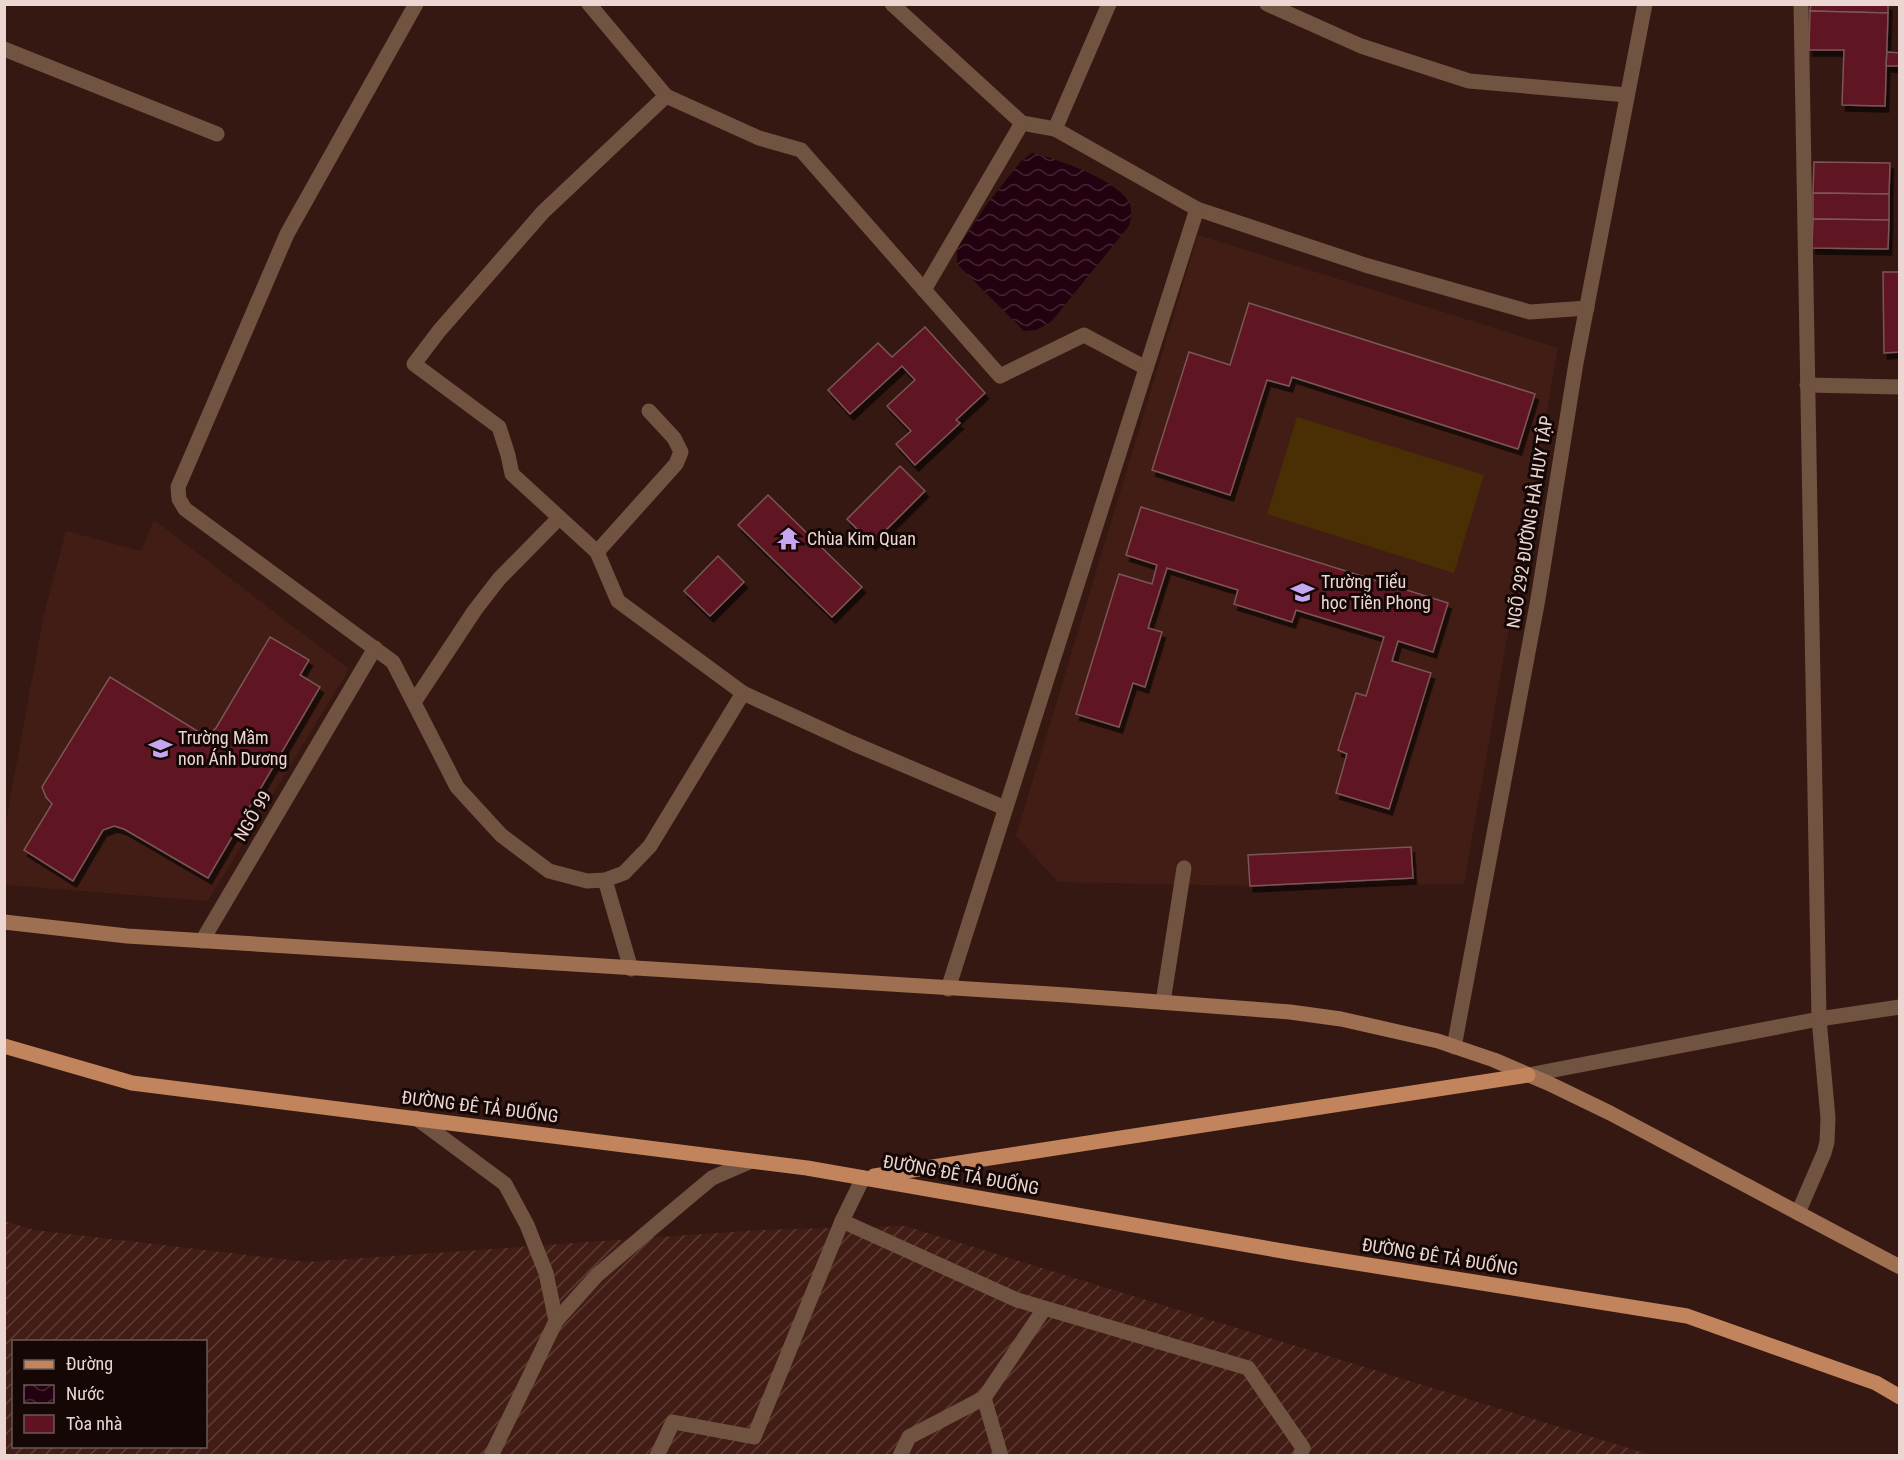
<svg xmlns="http://www.w3.org/2000/svg" width="1904" height="1460" viewBox="0 0 1904 1460" font-family="'Roboto Condensed',sans-serif">
  <defs>
    <pattern id="industrial-furrows" width="10" height="10" patternUnits="userSpaceOnUse" patternTransform="scale(1.5)"><rect width="10" height="10" fill="#421d15"/><path d="M-1 1l2-2M0 10L10 0M9 11l2-2" fill="none" stroke="#5d3d36"/></pattern>
    <pattern id="water-waves" width="16" height="10" patternUnits="userSpaceOnUse" patternTransform="scale(1.5)"><rect width="16" height="10" fill="#240110"/><path d="M0 5q4-4 8 0t8 0" fill="none" stroke="#442532"/></pattern>
    <filter id="shadow"><feDropShadow dx="3.5" dy="6" stdDeviation="0" flood-color="#0009"/></filter>
  </defs>
  <rect width="100%" height="100%" fill="#351811"/>
  <g fill="#421d15">
    <path d="M1198,235L1558,348L1464,884L1250,886L1058,882L1016,836Z"/>
    <path d="M154,520L349,669L208,901L5,885V827L44,614L66,531L141,551Z"/>
  </g>
  <path fill="url(#industrial-furrows)" fill-rule="evenodd" d="M4,1221L34,1230L307,1262L759,1230L905,1226L1651,1455H5ZM14,1342H206V1446H14Z"/>
  <path fill="#4b2f04" d="M1297,417L1484,475L1454,573L1267,514Z"/>
  <path fill="url(#water-waves)" d="M1032,153C1057,159 1116,179 1129,202C1133,210 1131,217 1129,226L1051,322L1036,330L1024,331L957,264V249L987,204L1022,160Z"/>
  <g fill="#5f1220" stroke="#7b5657" stroke-width="1.5" filter="url(#shadow)">
    <path d="M1811,4H1888V13L1810,11Z"/>
    <path d="M1810,11L1888,13L1885,106L1842,105L1844,50H1809Z"/>
    <path d="M1887,52L1900,53V66H1886Z"/>
    <path d="M1814,162L1890,163L1889,194L1813,193Z"/>
    <path d="M1813,193L1889,194V220L1813,219Z"/>
    <path d="M1813,219L1889,220L1888,249L1812,248Z"/>
    <path d="M1883,272H1900V352L1884,353Z"/>
    <path d="M1249,303L1535,394L1518,449L1292,377L1289,386L1267,380L1230,495L1152,470L1189,352L1230,365Z"/>
    <path d="M925,327L985,393L956,420L960,423L915,465L896,444L911,431L887,406L915,380L902,366L850,414L828,390L878,343L892,357Z"/>
    <path d="M900,466L925,491L872,544L847,519Z"/>
    <path d="M768,495L862,587L832,617L738,525Z"/>
    <path d="M1141,507L1448,603L1433,652L1398,641L1392,661L1431,673L1389,809L1336,793L1347,754L1338,750L1356,693L1366,696L1384,637L1296,610L1292,622L1234,604L1238,590L1167,568L1148,628L1162,632L1145,687L1133,683L1119,727L1076,714L1119,574L1152,584L1157,565L1126,555Z"/>
    <path d="M718,556L744,582L710,616L684,591Z"/>
    <path d="M270,637L309,660L300,675L320,687L208,878L124,829L114,826L103,830L73,881L24,850L52,804L46,797L42,787L110,677L197,731L209,734L216,728Z"/>
    <path d="M1411,847L1413,878L1250,886L1248,855Z"/>
  </g>
  <g fill="none" stroke-linecap="round" stroke-linejoin="round">
    <g stroke="#715341" stroke-width="15">
      <path d="M1267,4L1361,46L1469,81L1627,95"/>
      <path d="M4,49L217,134"/>
      <path d="M414,702L475,610L499,579L559,518"/>
      <path d="M1163,1002L1184,868"/>
      <path d="M416,1118L505,1184L527,1225L546,1273L556,1321"/>
      <path d="M863,1178L842,1221L1017,1300L1248,1368L1303,1448L1300,1456"/>
      <path d="M984,1398L1001,1456"/>
      <path d="M491,1456L556,1321L597,1275L663,1219L712,1178L751,1161"/>
      <path d="M657,1456L673,1422L754,1437L842,1221"/>
      <path d="M900,1456L909,1437L984,1398L1044,1309"/>
    </g>
    <g stroke="#715341" stroke-width="15">
      <path d="M416,4L287,234L178,487L179,499L185,509L393,662L457,787L501,835L549,871L587,881L605,880L624,873L650,846L743,693"/>
      <path d="M589,4L666,96L759,138L801,150L1000,376L1084,335L1146,368"/>
      <path d="M892,4L1022,123L1055,129L1197,209L1365,265L1530,312L1587,308"/>
      <path d="M1055,129L1109,4"/>
      <path d="M924,290L1022,123"/>
      <path d="M1807,385L1900,387"/>
      <path d="M649,411L674,438L681,452L676,464L597,552L618,601L743,693L852,743L1005,808"/>
      <path d="M597,552L512,474L508,455L499,427L414,364L439,331L543,212L666,96"/>
      <path d="M605,880L631,969"/>
      <path d="M202,941L375,648"/>
      <path d="M948,989L1197,209"/>
      <path d="M1454,1047L1538,599L1576,363L1645,4"/>
      <path d="M1528,1075L1819,1019L1900,1007"/>
      <path d="M1798,1213L1824,1153L1827,1142L1828,1118L1819,1019L1801,4"/>
    </g>
    <path stroke="#9e6f51" stroke-width="15" d="M4,922L127,936L1066,995L1290,1012L1341,1019L1438,1041L1494,1060L1548,1083L1610,1113L1900,1267"/>
    <g stroke="#c1845d" stroke-width="15">
      <path d="M4,1046L132,1083L807,1168L1300,1254L1687,1316L1876,1383L1900,1397"/>
      <path d="M874,1176L1528,1075"/>
    </g>
  </g>
  <defs>
    <symbol id="temple-bare" viewBox="-9 -9 18 18"><path d="M0-6L5-2H3V0L6.5 2.5H4V6H1.5V3h-3V6H-4V2.5H-6.5L-3 0V-2H-5Z" fill="#c6a6f0" stroke="#140705" stroke-width="2.5" paint-order="stroke"/></symbol>
    <symbol id="school-bare" viewBox="-9 -9 18 18"><path d="M0-5L7-2L0 1L-7-2ZM-4 1L0 2.5L4 1V4Q0 6-4 4Z" fill="#c6a6f0" stroke="#140705" stroke-width="2.5" paint-order="stroke"/></symbol>
  </defs>
  <g fill-rule="evenodd">
    <use href="#temple-bare" x="772" y="522" width="33" height="33"/>
    <use href="#school-bare" x="1286" y="576" width="33" height="33"/>
    <use href="#school-bare" x="144" y="732" width="33" height="33"/>
  </g>
  <g text-anchor="middle" stroke-width="6" stroke-linejoin="round" paint-order="stroke">
    <g font-size="18" fill="#ebd6d1" stroke="#140705">
      <text transform="translate(1530 522) rotate(-81)" y="6">NGÕ 292 ĐƯỜNG HÀ HUY TẬP</text>
      <text transform="translate(253 816) rotate(-59)" y="6">NGÕ 99</text>
      <text transform="translate(480 1107) rotate(7)" y="6">ĐƯỜNG ĐÊ TẢ ĐUỐNG</text>
      <text transform="translate(961 1175) rotate(10)" y="6">ĐƯỜNG ĐÊ TẢ ĐUỐNG</text>
      <text transform="translate(1440 1257) rotate(9)" y="6">ĐƯỜNG ĐÊ TẢ ĐUỐNG</text>
    </g>
    <g font-size="18" fill="#ebd6d1" stroke="#140705" text-anchor="start">
      <text x="807" y="545">Chùa Kim Quan</text>
      <text x="1321" y="588">Trường Tiểu<tspan x="1321" dy="21">học Tiền Phong</tspan></text>
      <text x="178" y="744">Trường Mầm<tspan x="178" dy="21">non Ánh Dương</tspan></text>
    </g>
  </g>
  <rect width="1904" height="1460" fill="none" stroke="#ebd6d1" stroke-width="12"/>
  <rect x="12" y="1340" width="195" height="108" fill="#140705" stroke="#6a5a57" stroke-width="1.5"/>
  <rect x="24" y="1360" width="30" height="9" fill="#c1845d" stroke="#6a5a57" stroke-width="1.5"/>
  <text x="66" y="1370" font-size="18" fill="#ebd6d1">Đường</text>
  <rect x="24" y="1385" width="30" height="18" fill="url(#water-waves)" stroke="#6a5a57" stroke-width="1.5"/>
  <text x="66" y="1400" font-size="18" fill="#ebd6d1">Nước</text>
  <rect x="24" y="1415" width="30" height="18" fill="#5f1220" stroke="#6a5a57" stroke-width="1.5"/>
  <text x="66" y="1430" font-size="18" fill="#ebd6d1">Tòa nhà</text>
</svg>
